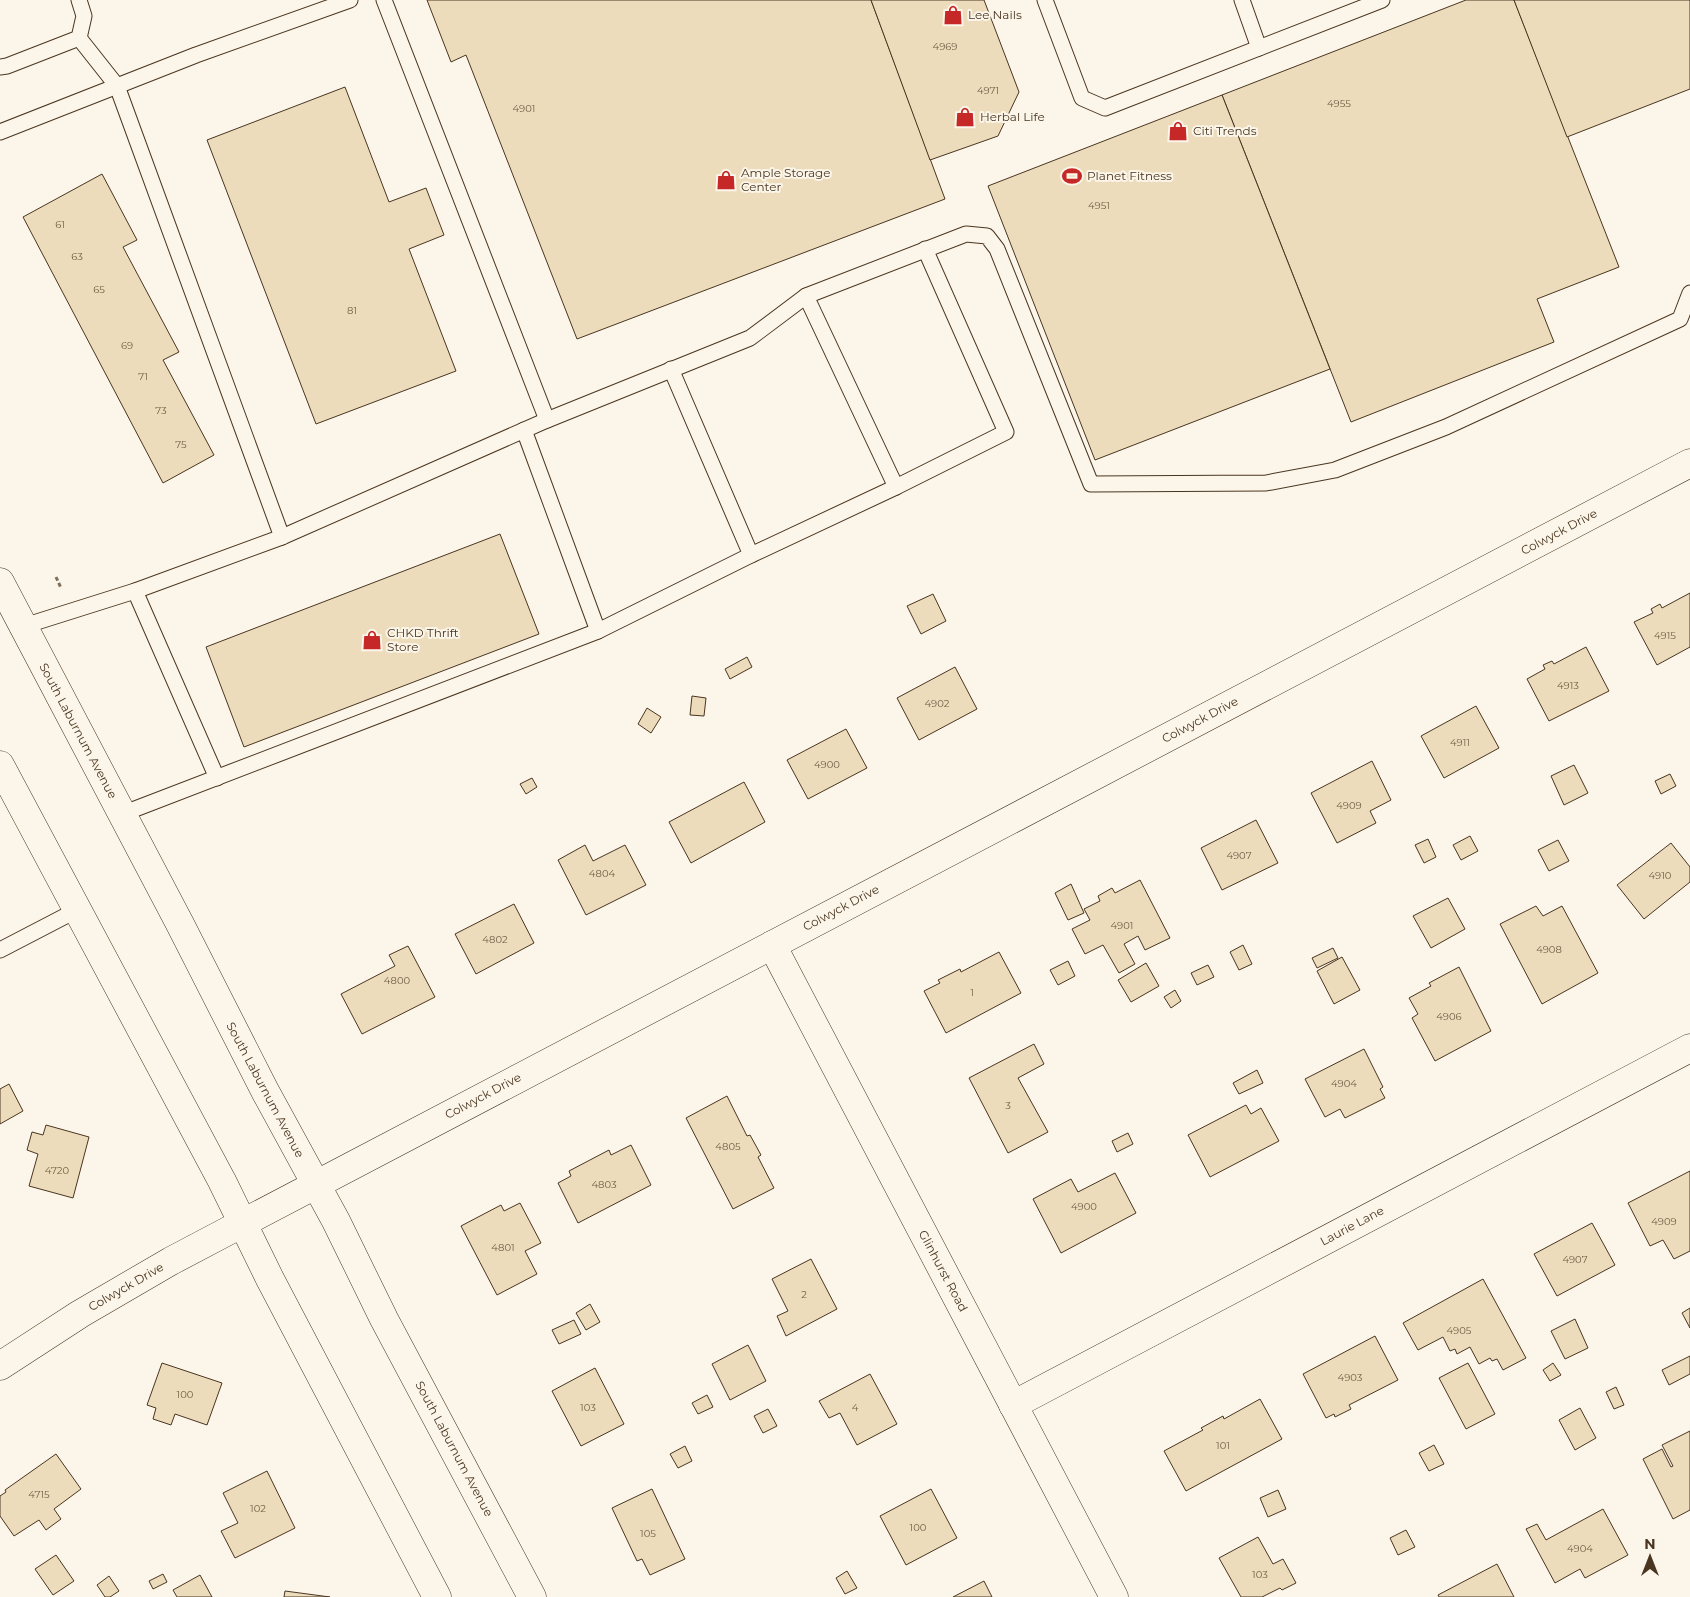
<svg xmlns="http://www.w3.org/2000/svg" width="1690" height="1597" viewBox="0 0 1690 1597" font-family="Montserrat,sans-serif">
  <rect width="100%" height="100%" fill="#fbf6e9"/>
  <g fill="#ecdcbc" stroke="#4a3520">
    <path d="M427,0H871L945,199L577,339L466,55L451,62Z"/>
    <path d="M871,0H984L1019,92L998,136L930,160Z"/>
    <path d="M1466,0H1514L1619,267L1537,299L1554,342L1351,422L1222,95Z"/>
    <path d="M1514,0H1690V89L1567,137Z"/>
    <path d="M345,87L389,202L426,188L444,235L409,249L456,371L316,424L207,140Z"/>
    <path d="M1222,95L1330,369L1095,460L988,186Z"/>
    <path d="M102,174L137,240L123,247L179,352L163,360L214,455L163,483L23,217Z"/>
    <path d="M500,534L539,634L244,747L206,647Z"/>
    <path d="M1690,593V647L1657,665L1634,622L1653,613L1651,609L1660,604L1662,608Z"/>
    <path d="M933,594L946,621L921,634L907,606Z"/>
    <path d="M1586,647L1609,691L1549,721L1527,679L1545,669L1543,665L1552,661L1554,664Z"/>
    <path d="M747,657L752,667L730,679L725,669Z"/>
    <path d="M955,667L977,709L919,740L897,698Z"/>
    <path d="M692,696L706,698L704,716L690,715Z"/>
    <path d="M1476,706L1499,748L1444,778L1421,736Z"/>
    <path d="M647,708L661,717L651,733L638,724Z"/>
    <path d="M846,729L867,768L808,799L787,760Z"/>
    <path d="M1372,761L1391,800L1370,811L1376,823L1337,843L1311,793Z"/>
    <path d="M1574,765L1588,793L1564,805L1551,776Z"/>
    <path d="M1670,774L1676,786L1661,794L1655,781Z"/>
    <path d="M532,778L537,787L526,794L520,784Z"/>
    <path d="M744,782L765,822L691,863L669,822Z"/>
    <path d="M1256,820L1278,863L1222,890L1201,848Z"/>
    <path d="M1470,836L1478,851L1461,860L1453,845Z"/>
    <path d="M1428,839L1436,857L1424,863L1415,845Z"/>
    <path d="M1558,840L1569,861L1549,871L1538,850Z"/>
    <path d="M1671,843L1690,867V882L1644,919L1617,885Z"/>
    <path d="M585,845L593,861L625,845L646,885L586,915L558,860Z"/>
    <path d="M1140,880L1170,938L1145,950L1138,936L1124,944L1135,964L1119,973L1103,945L1085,954L1072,929L1090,920L1084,909L1100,901L1098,896L1112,888L1115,893Z"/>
    <path d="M1071,884L1084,913L1068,920L1055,893Z"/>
    <path d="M1448,898L1465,929L1431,948L1413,916Z"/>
    <path d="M514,904L534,943L476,974L455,934Z"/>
    <path d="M1536,906L1543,916L1562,906L1598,973L1542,1004L1500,924Z"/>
    <path d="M1243,945L1252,964L1239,970L1230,952Z"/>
    <path d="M408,946L435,997L362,1034L341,994L395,966L389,955Z"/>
    <path d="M1333,948L1338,958L1317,968L1312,958Z"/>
    <path d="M999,952L1021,993L946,1033L924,991L940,983L938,980L960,969L961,972Z"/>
    <path d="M1342,957L1360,990L1334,1004L1317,971Z"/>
    <path d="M1068,961L1075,976L1058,985L1050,970Z"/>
    <path d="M1146,963L1159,986L1131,1002L1118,980Z"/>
    <path d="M1208,965L1214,977L1197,985L1191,973Z"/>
    <path d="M1459,967L1491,1031L1435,1061L1412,1018L1418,1014L1409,998L1431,986L1429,983Z"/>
    <path d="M1175,990L1181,1001L1171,1008L1164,997Z"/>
    <path d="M1034,1044L1044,1064L1018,1078L1048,1132L1008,1153L969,1078Z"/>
    <path d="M1364,1049L1383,1087L1380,1089L1385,1098L1345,1118L1340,1109L1325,1117L1305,1079Z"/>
    <path d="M1257,1070L1263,1083L1239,1094L1233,1083Z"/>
    <path d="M9,1084L23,1111L0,1124V1089Z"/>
    <path d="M727,1096L747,1136L750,1135L761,1155L758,1157L774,1188L733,1209L686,1118Z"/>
    <path d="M1246,1105L1251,1114L1261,1108L1279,1141L1210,1177L1188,1135Z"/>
    <path d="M46,1125L89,1137L73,1198L29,1186L38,1154L27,1150L32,1132L43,1135Z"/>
    <path d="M1128,1133L1133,1144L1117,1152L1112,1141Z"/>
    <path d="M631,1145L651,1185L578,1223L558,1183L571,1176L569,1171L609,1150L611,1155Z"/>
    <path d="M1690,1171V1251L1674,1259L1663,1240L1650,1246L1628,1203Z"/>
    <path d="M1115,1173L1136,1213L1061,1253L1033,1199L1071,1179L1078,1192Z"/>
    <path d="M520,1203L541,1243L525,1251L537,1274L497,1295L461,1226L501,1205L504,1211Z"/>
    <path d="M1592,1223L1615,1265L1557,1296L1534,1254Z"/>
    <path d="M811,1259L837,1309L786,1336L777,1316L788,1311L772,1279Z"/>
    <path d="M1483,1279L1526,1358L1503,1370L1497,1359L1492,1361L1490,1358L1479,1364L1470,1347L1457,1354L1455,1349L1450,1351L1443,1337L1418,1350L1403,1323Z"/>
    <path d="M590,1304L600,1322L586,1330L576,1313Z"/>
    <path d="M1690,1308V1328L1682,1313Z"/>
    <path d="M1575,1319L1588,1348L1565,1359L1551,1331Z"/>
    <path d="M574,1320L581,1334L559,1344L552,1330Z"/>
    <path d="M1375,1336L1398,1380L1349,1405L1351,1409L1335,1417L1334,1414L1326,1418L1303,1374Z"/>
    <path d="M748,1345L766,1381L730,1400L712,1364Z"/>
    <path d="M1690,1356V1374L1669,1385L1662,1370Z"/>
    <path d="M162,1363L222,1383L207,1425L175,1414L171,1425L153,1419L156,1408L147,1405Z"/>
    <path d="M1468,1363L1495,1414L1466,1429L1439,1378Z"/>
    <path d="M1553,1363L1561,1375L1550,1381L1543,1370Z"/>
    <path d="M595,1368L624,1424L581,1446L552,1391Z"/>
    <path d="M870,1374L897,1424L857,1445L840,1413L829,1418L819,1401Z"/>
    <path d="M1616,1387L1624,1405L1614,1409L1606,1392Z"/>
    <path d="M707,1395L713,1407L698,1414L692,1403Z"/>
    <path d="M1260,1399L1282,1439L1186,1491L1164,1451L1203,1430L1201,1428L1223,1416L1224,1419Z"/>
    <path d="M1580,1408L1596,1438L1575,1450L1559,1420Z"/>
    <path d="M768,1409L777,1426L763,1433L754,1416Z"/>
    <path d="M1690,1431V1510L1673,1519L1643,1459L1662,1449L1671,1467L1673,1466L1662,1445Z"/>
    <path d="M1434,1445L1444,1464L1429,1471L1419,1453Z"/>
    <path d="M685,1446L692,1461L678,1468L670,1454Z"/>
    <path d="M56,1454L81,1489L54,1509L61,1519L46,1530L39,1520L14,1536L0,1516V1496L6,1492L5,1490Z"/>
    <path d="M267,1471L295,1528L235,1558L221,1531L238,1523L223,1493Z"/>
    <path d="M652,1489L685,1559L650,1575L642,1559L637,1561L612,1508Z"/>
    <path d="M931,1489L957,1538L906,1565L880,1516Z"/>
    <path d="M1278,1490L1286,1509L1268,1517L1260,1498Z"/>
    <path d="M1603,1509L1628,1555L1585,1578L1580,1569L1555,1583L1526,1529L1537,1524L1546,1540Z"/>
    <path d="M1406,1530L1415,1547L1398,1555L1390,1538Z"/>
    <path d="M1258,1537L1273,1564L1283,1559L1296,1583L1282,1590L1280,1588L1262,1597H1241L1219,1558Z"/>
    <path d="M56,1555L74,1581L53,1595L35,1569Z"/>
    <path d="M1497,1564L1514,1597H1439L1438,1595Z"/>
    <path d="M847,1571L857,1588L845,1594L836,1578Z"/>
    <path d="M163,1574L167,1582L153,1589L149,1581Z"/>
    <path d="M200,1575L212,1597H177L173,1590Z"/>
    <path d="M109,1576L119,1591L110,1597H105L97,1585Z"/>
    <path d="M984,1581L992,1597H953Z"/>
    <path d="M285,1591L330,1597H284Z"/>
  </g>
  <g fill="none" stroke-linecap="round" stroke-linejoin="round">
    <defs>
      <g id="lane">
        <path d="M384,0L547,420"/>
        <path d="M1045,0L1082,98L1105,108L1382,0"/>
        <path d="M1242,0L1259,48"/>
        <path d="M79,38L117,86L282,537"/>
        <path d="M0,67L7,66L79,38L84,16L79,0"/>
        <path d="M0,132L196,55L350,0"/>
        <path d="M806,296L896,487"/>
        <path d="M751,555L896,487L1006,432L925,249"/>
        <path d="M135,591L217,778"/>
        <path d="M24,626L135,591L282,537L547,420L750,338L806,296L966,234L987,236L997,249L1091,484L1266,483L1335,470L1446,427L1680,319L1690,293"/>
        <path d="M598,631L751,555L671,369"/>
        <path d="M122,814L598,631L524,430"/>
        <path d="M0,950L77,910"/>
      </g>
      <g id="street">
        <path d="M772,945L1114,1597"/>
        <path d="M0,1366L80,1314L171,1261L243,1223"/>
        <path d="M1013,1405L1690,1048"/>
      </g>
      <path id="secondary" d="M243,1223L1690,463"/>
      <g id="primary">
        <path d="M0,582L180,924L265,1091L336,1221L384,1319L532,1597"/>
        <path d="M0,765L222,1181L270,1279L437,1597"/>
      </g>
    </defs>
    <use href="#lane" stroke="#4a3520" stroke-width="17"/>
    <use href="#street" stroke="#4a3520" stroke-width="29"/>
    <use href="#secondary" stroke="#4a3520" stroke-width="29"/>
    <use href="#primary" stroke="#4a3520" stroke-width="29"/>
    <path stroke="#7f6f5c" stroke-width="3" stroke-dasharray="4 2.5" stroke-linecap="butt" d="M56,577L61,588"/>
    <use href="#lane" stroke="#fbf6e9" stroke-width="15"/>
    <use href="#street" stroke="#fbf6e9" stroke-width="28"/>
    <use href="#secondary" stroke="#fbf6e9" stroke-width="28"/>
    <use href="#primary" stroke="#fbf6e9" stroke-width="28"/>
  </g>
  <defs>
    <symbol id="shop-bare" viewBox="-9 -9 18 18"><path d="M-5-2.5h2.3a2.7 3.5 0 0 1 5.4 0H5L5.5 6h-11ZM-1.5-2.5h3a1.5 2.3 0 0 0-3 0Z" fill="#c62828" stroke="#fbf6e9" stroke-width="2.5" paint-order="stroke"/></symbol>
    <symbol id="stadium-bare" viewBox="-9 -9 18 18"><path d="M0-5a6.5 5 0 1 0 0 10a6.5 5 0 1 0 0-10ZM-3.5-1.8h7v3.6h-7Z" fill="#c62828" stroke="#fbf6e9" stroke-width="2.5" paint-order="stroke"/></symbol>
  </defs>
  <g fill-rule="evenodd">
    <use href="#shop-bare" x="939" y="1" width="28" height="28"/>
    <use href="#shop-bare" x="951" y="103" width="28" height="28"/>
    <use href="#shop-bare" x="1164" y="117" width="28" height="28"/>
    <use href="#stadium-bare" x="1058" y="162" width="28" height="28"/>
    <use href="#shop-bare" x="712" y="166" width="28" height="28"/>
    <use href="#shop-bare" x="358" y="626" width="28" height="28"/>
  </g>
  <g text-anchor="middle" stroke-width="4" stroke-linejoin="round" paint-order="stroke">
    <g font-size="10" fill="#725f47">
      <text x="945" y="50">4969</text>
      <text x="988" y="94">4971</text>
      <text x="1339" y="107">4955</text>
      <text x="524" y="112">4901</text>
      <text x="1099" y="209">4951</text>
      <text x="60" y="228">61</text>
      <text x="77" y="260">63</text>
      <text x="99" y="293">65</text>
      <text x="352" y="314">81</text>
      <text x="127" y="349">69</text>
      <text x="143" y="380">71</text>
      <text x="161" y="414">73</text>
      <text x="181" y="448">75</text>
      <text x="1665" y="639">4915</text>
      <text x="1568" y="689">4913</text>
      <text x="937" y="707">4902</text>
      <text x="1460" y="746">4911</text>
      <text x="827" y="768">4900</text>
      <text x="1349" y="809">4909</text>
      <text x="1239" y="859">4907</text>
      <text x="602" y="877">4804</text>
      <text x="1660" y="879">4910</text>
      <text x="1122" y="929">4901</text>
      <text x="495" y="943">4802</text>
      <text x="1549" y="953">4908</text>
      <text x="397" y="984">4800</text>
      <text x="972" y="996">1</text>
      <text x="1449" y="1020">4906</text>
      <text x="1344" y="1087">4904</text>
      <text x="1008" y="1109">3</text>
      <text x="728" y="1150">4805</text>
      <text x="57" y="1174">4720</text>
      <text x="604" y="1188">4803</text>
      <text x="1084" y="1210">4900</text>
      <text x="1664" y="1225">4909</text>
      <text x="503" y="1251">4801</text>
      <text x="1575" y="1263">4907</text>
      <text x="804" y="1298">2</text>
      <text x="1459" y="1334">4905</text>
      <text x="1350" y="1381">4903</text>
      <text x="185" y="1398">100</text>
      <text x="588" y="1411">103</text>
      <text x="855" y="1411">4</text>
      <text x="1223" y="1449">101</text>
      <text x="39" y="1498">4715</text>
      <text x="258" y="1512">102</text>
      <text x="918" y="1531">100</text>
      <text x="648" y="1537">105</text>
      <text x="1580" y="1552">4904</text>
      <text x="1260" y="1578">103</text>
    </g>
    <g font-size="12" fill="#4a3520" stroke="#fbf6e9" text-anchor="start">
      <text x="968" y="19">Lee Nails</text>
      <text x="980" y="121">Herbal Life</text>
      <text x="1193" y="135">Citi Trends</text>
      <text x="741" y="177">Ample Storage<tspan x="741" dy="14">Center</tspan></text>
      <text x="1087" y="180">Planet Fitness</text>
      <text x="387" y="637">CHKD Thrift<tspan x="387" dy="14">Store</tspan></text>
    </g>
    <g font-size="12" fill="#4a3520" stroke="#fbf6e9">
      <text transform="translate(1559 532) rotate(-28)" y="4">Colwyck Drive</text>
      <text transform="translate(1200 720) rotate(-28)" y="4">Colwyck Drive</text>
      <text transform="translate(78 731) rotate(62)" y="4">South Laburnum Avenue</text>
      <text transform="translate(841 908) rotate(-28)" y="4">Colwyck Drive</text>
      <text transform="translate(265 1090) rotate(62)" y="4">South Laburnum Avenue</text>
      <text transform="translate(483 1096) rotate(-28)" y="4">Colwyck Drive</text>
      <text transform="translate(1352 1226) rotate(-28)" y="4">Laurie Lane</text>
      <text transform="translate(943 1271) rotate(62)" y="4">Glinhurst Road</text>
      <text transform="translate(126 1287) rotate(-30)" y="4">Colwyck Drive</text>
      <text transform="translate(454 1449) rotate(62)" y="4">South Laburnum Avenue</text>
    </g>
  </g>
  <g transform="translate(1650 1557)" stroke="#fbf6e9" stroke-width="4" paint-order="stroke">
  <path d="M0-4L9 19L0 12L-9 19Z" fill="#4a3520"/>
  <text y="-8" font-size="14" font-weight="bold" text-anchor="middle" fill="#4a3520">N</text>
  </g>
</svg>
